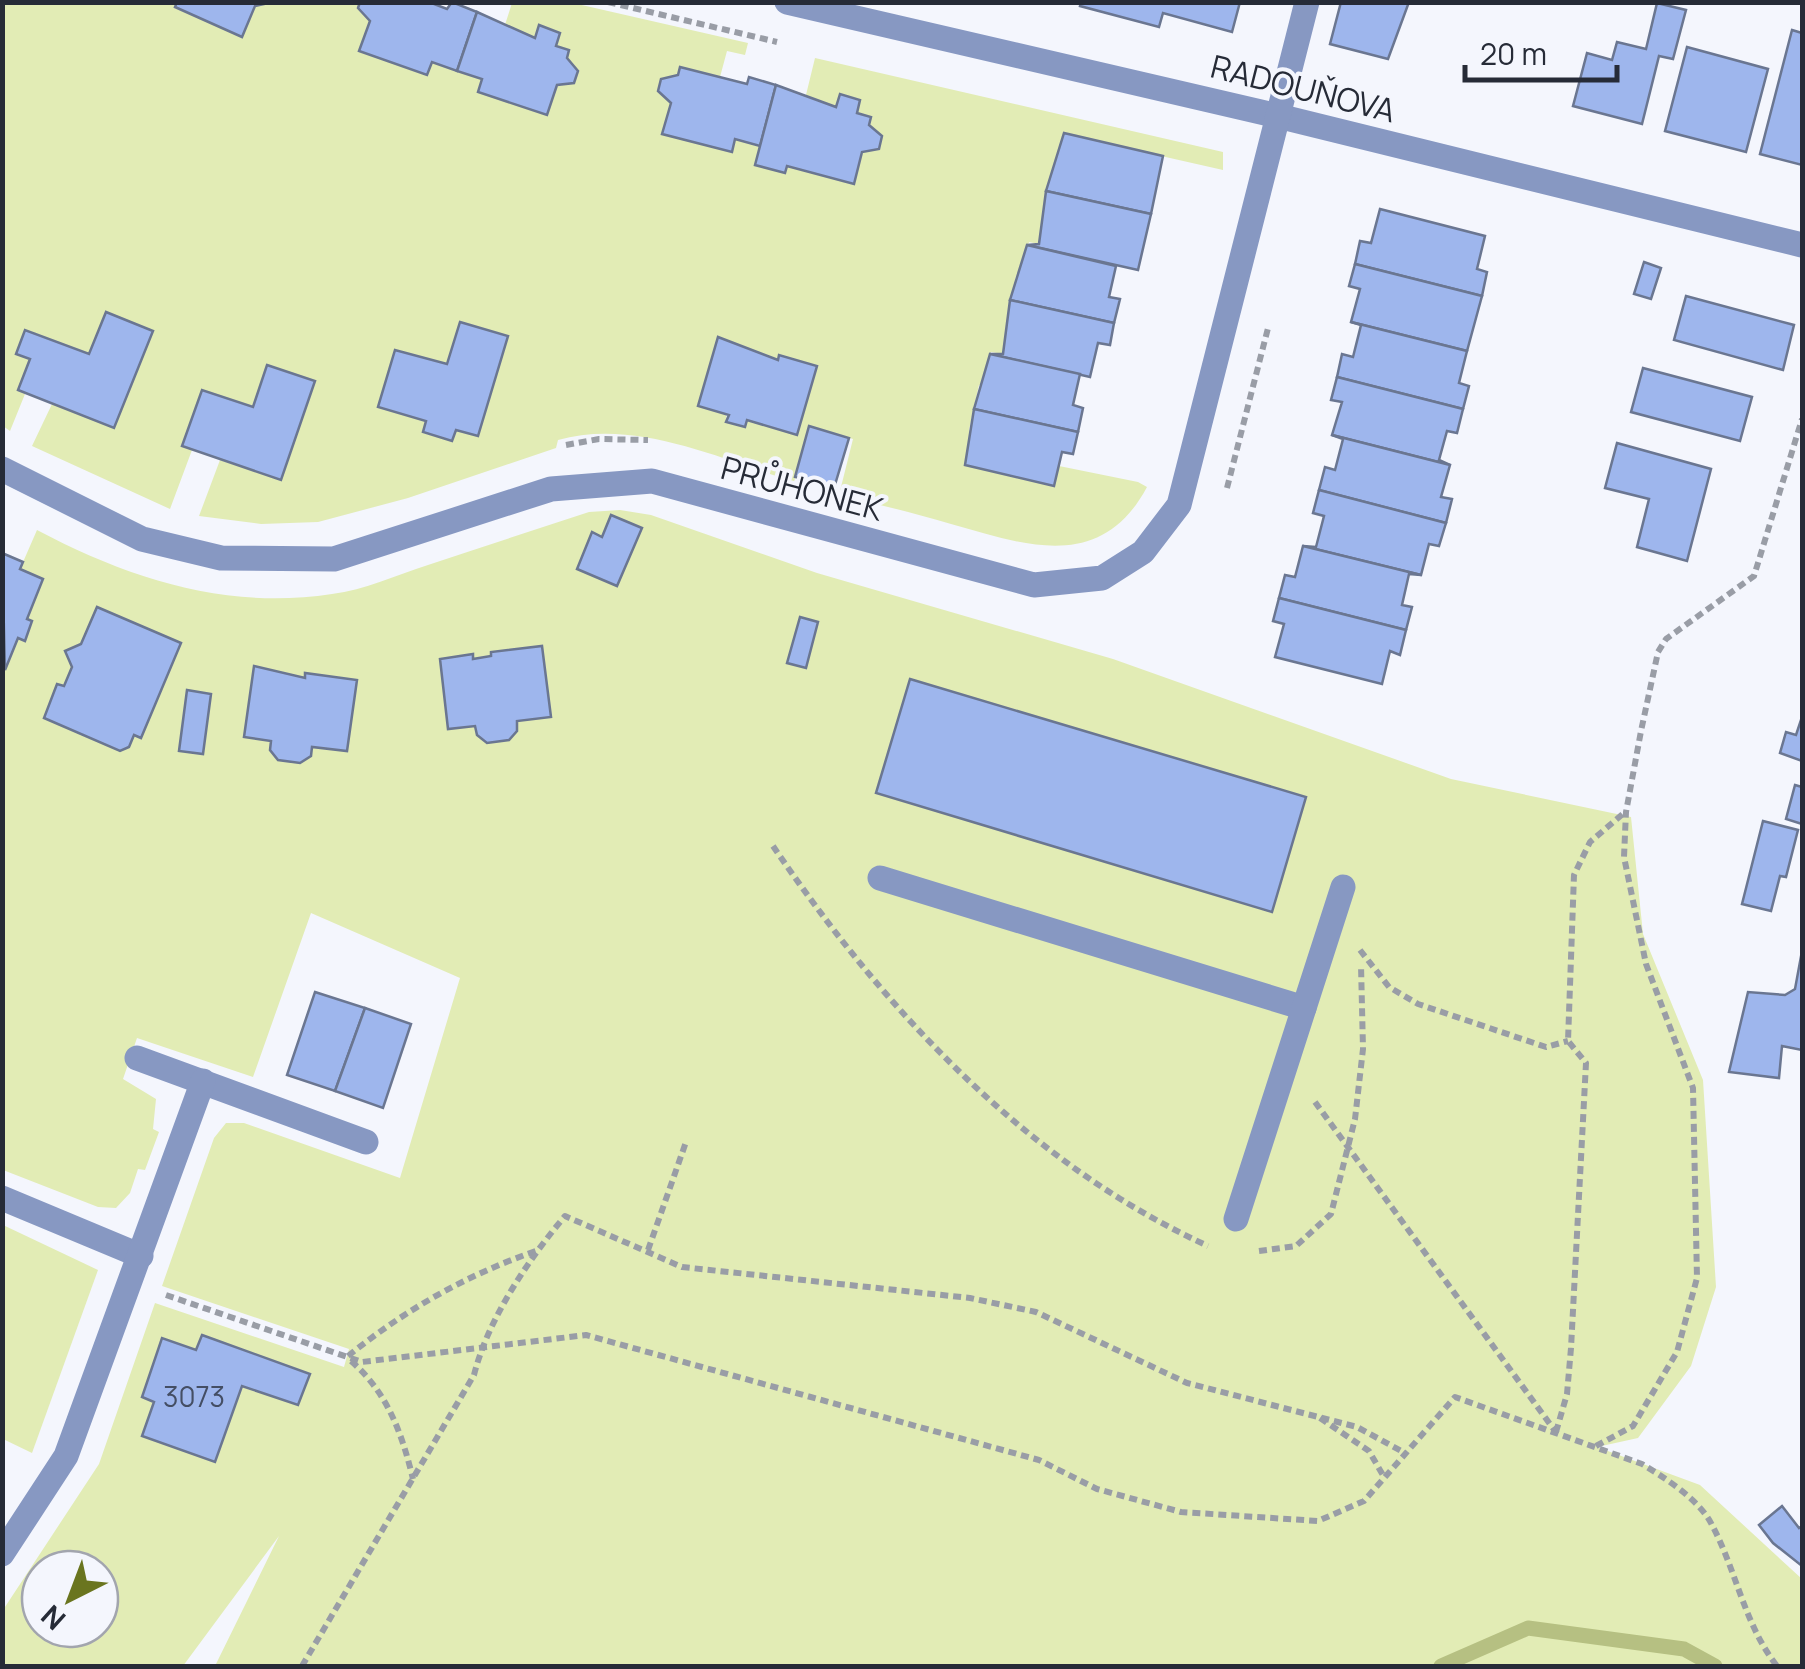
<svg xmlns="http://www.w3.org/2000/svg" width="1805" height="1669" viewBox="0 0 1805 1669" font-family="Manrope,sans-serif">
  <rect width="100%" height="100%" fill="#f4f6fd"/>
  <g fill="#e2ecb5" fill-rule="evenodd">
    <path d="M273,2L360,3L358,8L370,21L360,51L427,75L432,62L482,79L479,92L546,115L557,85L574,83L578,71L567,58L569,50L556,46L560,33L540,25L535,38L504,28L512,3H573L748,43L745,55L727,51L720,77L681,67L678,75L661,79L658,91L671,103L663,134L732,152L735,139L760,146L756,165L785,173L787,166L854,184L862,152L879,149L882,136L869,125L871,117L857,113L859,99L840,94L836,107L805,99L815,58L1223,152V170L1064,134L1046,191L1039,244L1029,242L1021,276H1016L1003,354L991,352L984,386L979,385L969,430L1054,485L1059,466L1138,482L1147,487C1101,573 1025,545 951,524C914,513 877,504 839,495L853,439L809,427L794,482C721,459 635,418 558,440L556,448L408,498L318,522L261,524L199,516L220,460L281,480L315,382L268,366L253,407L202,390L183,446L192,450L170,509L32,446L52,404L114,428L153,332L106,313L89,354L16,353L30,359L18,390L25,394L10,431L3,426L2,3H177L175,8L241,36L255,6ZM508,336L478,436L456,430L452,441L423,433L426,421L378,407L395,350L447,364ZM718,337L778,360L779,355L817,366L797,434L747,420L744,427L727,422Z"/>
    <path d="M620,510L651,515L817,573L1113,659L1451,779L1631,817L1643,934L1703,1080L1716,1287L1691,1366L1638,1438L1597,1447L1700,1485L1802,1579V1666H215L279,1536L183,1666H3V1610L99,1464L155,1303L344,1367L349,1349L162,1286L214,1138L226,1123H244L400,1178L460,978L311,913L253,1077L137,1038L123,1079L156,1099L153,1129L159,1132L145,1170L138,1169L130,1193L116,1208L98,1207L3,1170L2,669L18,638L25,640L32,622L27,619L43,579L20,569L37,530C130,579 226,610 332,594C365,590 396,575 428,565C481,547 535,530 589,512ZM611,516L617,586L577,569L592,533L602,537ZM97,607L181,643L142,737L134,735L129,747L120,751L44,718L57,684L64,686L72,667L65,651L81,644ZM542,646L551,717L517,721V731L509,740L487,743L477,735L475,726L449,729L440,659L472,654L473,659L491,656V652ZM254,666L305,678L306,673L356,680L347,751L312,747L311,756L300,763L278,760L270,750L271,741L244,737ZM187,691L211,694L203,754L179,750ZM40,1569H100V1629H40Z"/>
    <path d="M3,1225L98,1270L32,1453L3,1439Z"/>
  </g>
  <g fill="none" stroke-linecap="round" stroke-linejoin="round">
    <path stroke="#b6c082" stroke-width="15" d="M1441,1666L1528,1628L1684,1649L1715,1666"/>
  </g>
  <g fill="#9eb6ed" stroke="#6a7691" stroke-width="2.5">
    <path d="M177,2H273L255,6L242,37L175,7Z"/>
    <path d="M360,2H429L447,9L452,2L477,12L457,71L432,62L427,75L359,51L370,21L358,8Z"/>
    <path d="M1081,2H1240L1232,32L1163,13L1159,27L1080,6Z"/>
    <path d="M1341,2H1409L1388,59L1330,44Z"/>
    <path d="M1657,3L1686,10L1673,59L1659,56L1642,124L1573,106L1587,53L1612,60L1617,42L1646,49Z"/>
    <path d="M477,12L535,38L539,25L560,33L556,46L569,50L567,58L578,71L574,83L557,85L547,115L478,92L482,79L457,71Z"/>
    <path d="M1792,30L1802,33V165L1760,154Z"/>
    <path d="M1687,47L1768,69L1746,152L1665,131Z"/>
    <path d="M680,67L747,84L749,77L776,85L760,146L735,139L732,152L662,134L671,103L658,91L661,79L678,75Z"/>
    <path d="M776,85L836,107L840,94L860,100L857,113L871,117L869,125L882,136L879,149L862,152L854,184L787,166L785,173L755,165Z"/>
    <path d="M1064,133L1163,156L1151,214L1046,191Z"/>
    <path d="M1046,191L1151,214L1138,270L1027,245L1039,244Z"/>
    <path d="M1380,209L1485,236L1477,269L1487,272L1482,296L1355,264L1360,241L1371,243Z"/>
    <path d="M1027,245L1116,266L1109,297L1120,299L1114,323L1010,300Z"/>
    <path d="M1644,262L1661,268L1651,299L1634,294Z"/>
    <path d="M1355,264L1482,296L1467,351L1351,322L1360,289L1349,286Z"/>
    <path d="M1686,296L1794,325L1783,370L1674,340Z"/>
    <path d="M1010,300L1114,323L1110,345L1098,343L1090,377L990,354H1003Z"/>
    <path d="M106,312L153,331L114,428L18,390L30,359L16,354L25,330L89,354Z"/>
    <path d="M460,322L508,336L478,436L456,430L452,441L423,432L426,421L378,407L395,350L447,364Z"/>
    <path d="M1351,322L1467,351L1459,383L1469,386L1463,409L1337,377L1342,354L1353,357L1361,325Z"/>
    <path d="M718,337L778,360L779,355L817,366L797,435L747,420L745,427L726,422L729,415L698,406Z"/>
    <path d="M990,354L1080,374L1073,405L1083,408L1078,432L974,409Z"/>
    <path d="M267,365L315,381L281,480L182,446L202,390L253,407Z"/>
    <path d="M1643,368L1752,397L1740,441L1631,412Z"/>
    <path d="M1337,377L1463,409L1457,433L1447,431L1439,460L1450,465L1332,435L1342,402L1331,400Z"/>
    <path d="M974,409L1078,432L1073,454L1062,452L1054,486L965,465Z"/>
    <path d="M809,426L849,438L834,488L795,477Z"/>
    <path d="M1332,435L1450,465L1441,497L1452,499L1446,523L1319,490L1325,467L1335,470L1343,439Z"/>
    <path d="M1617,443L1711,469L1687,561L1637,547L1649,499L1605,488Z"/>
    <path d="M1319,490L1446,523L1439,546L1429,544L1421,575L1303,546L1316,547L1324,516L1313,513Z"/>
    <path d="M611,515L642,528L617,586L577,569L592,532L602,537Z"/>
    <path d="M1303,546L1421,575L1409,574L1402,605L1412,607L1406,630L1279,598L1285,575L1295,577Z"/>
    <path d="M2,553L23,562L20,569L43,579L27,619L32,621L25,641L18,638L5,670Z"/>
    <path d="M1279,598L1406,630L1400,655L1390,651L1382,684L1275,657L1284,624L1273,621Z"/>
    <path d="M97,607L181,643L141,738L134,735L129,747L120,751L44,718L57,684L64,686L72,667L65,651L81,644Z"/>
    <path d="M800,617L818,622L806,668L787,663Z"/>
    <path d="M542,646L551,717L517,721V731L509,740L487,743L477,735L475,726L448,729L440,659L473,654V659L491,656V652Z"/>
    <path d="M254,666L305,678V673L357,680L347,751L312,747L311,756L300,763L278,760L270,750L271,741L244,737Z"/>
    <path d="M910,679L1306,797L1272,912L876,793Z"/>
    <path d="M187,690L211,694L203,754L179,751Z"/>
    <path d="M1802,717V761L1780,753L1786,732L1796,735Z"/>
    <path d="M1795,785L1802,787V824L1786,819Z"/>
    <path d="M1763,821L1798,830L1786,877L1780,876L1771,911L1742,904Z"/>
    <path d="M1802,951V1050L1782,1046L1779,1078L1729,1072L1748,992L1785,995L1795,989Z"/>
    <path d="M315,992L365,1008L335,1091L287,1075Z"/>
    <path d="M365,1008L411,1024L383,1108L335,1091Z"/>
    <path d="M202,1335L310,1374L298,1405L242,1386L215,1462L142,1436L154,1402L142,1397L162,1338L196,1350Z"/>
    <path d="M1782,1506L1799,1528L1802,1526V1566L1773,1543L1759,1525Z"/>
  </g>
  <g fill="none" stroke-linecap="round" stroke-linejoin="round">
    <g stroke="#999da6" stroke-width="6" stroke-dasharray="8 5" stroke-linecap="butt">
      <path d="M608,2L777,42"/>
      <path d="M566,445L599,439L648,440"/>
      <path d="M1227,488L1268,328"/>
      <path d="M773,846C883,1008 1026,1163 1208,1246"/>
      <path d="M1360,950L1389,987L1418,1004L1546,1047L1568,1041"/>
      <path d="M1315,1102L1555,1431"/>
      <path d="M648,1250L686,1142"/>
      <path d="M1259,1251L1296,1246L1331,1214L1355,1119L1363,1049L1361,965"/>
      <path d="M166,1295L362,1362L586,1335L1039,1460L1097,1489L1181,1512L1318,1521L1364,1501L1455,1397L1642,1464C1665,1478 1700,1500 1712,1525C1737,1572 1744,1624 1777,1666"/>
      <path d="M348,1356C405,1310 466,1275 536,1251"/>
      <path d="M351,1361C388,1393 402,1434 413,1479"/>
      <path d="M1320,1418L1369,1451L1384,1477"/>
      <path d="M1556,1432L1567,1394L1571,1348L1586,1063L1568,1041L1574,875L1590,842L1625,812"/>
      <path d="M1596,1446L1633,1426L1677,1352L1697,1278L1693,1088L1646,964L1624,857L1626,812L1641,731L1658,652L1666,639L1754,576L1802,419"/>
      <path d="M302,1666L474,1375C488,1319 528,1260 565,1216L682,1267L970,1298L1036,1312L1187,1383L1357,1427L1405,1453"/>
    </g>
    <g stroke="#8798c2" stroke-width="25">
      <path d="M787,2L1278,116L1802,245"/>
      <path d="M2,469L142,539L221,558L334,559L551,489L652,481L1034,585L1102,578L1143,552L1179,505L1307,2"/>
      <path d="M880,878L1304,1008"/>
      <path d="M137,1058L366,1142"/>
      <path d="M2,1198L141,1256"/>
      <path d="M1236,1219L1343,887"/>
      <path d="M2,1554L66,1456L203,1081"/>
    </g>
  </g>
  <g text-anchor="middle" stroke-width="8" stroke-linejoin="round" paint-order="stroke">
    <g font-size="28" fill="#444e64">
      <text x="194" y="1407">3073</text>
    </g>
    <g font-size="32" fill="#262b37" stroke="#f4f6fd">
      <text transform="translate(1303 89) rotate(14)" y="11">RADOUŇOVA</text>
      <text transform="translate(802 489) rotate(15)" y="11">PRŮHONEK</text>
    </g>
  </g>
  <rect width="1805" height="1669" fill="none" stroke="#262b37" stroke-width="10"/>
  <g transform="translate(70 1599) rotate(222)"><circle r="48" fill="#f4f6fd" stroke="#a2a5ae" stroke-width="2.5"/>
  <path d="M0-8L18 38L0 25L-18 38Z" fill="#6a751f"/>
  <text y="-15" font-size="28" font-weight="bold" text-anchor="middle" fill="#262b37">N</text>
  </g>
  <path d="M1465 65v15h152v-15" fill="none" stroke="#262b37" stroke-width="5"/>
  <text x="1480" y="65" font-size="30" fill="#262b37" stroke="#f4f6fd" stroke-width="8" paint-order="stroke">20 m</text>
</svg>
